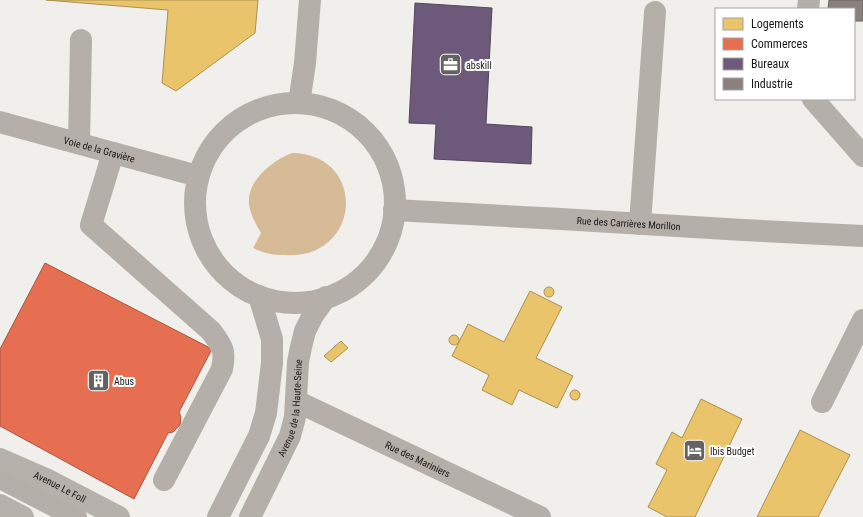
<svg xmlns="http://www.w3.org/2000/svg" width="863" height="517" viewBox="0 0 863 517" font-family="'Roboto Condensed',sans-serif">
  <rect width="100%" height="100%" fill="#f1efec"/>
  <path fill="#d7bb96" d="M292,153C368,154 362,260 285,255C274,255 264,254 253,248L261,233C256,224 250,214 249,204C247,180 272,161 292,153Z"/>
  <g fill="#e9c46a" stroke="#ab9051">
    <path d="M46,0H258L255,33L176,91L162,83L168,10Z"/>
    <circle cx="549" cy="292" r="5"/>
    <path d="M530,291L562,307L536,358L573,376L557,408L519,390L512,405L482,390L489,375L452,356L468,324L504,342Z"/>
    <circle cx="454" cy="340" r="5"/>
    <path d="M341,341L348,348L331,362L324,356Z"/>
    <circle cx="575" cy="395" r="5"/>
    <path d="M701,399L742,419L695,517H667L648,507L667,470L656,464L672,432L682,438Z"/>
    <path d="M800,430L850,455L818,517H757Z"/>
  </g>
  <path fill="#e76f51" stroke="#a95540" d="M45,263L212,349L179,412L181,417L180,425L173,432L168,433L134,499L0,426V349Z"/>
  <path fill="#6d597a" stroke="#54465c" d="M415,3L492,8L486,124L532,127L531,164L434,159L436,124L409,123Z"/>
  <path fill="#8a817c" stroke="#68625e" d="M829,0H863V21H854V9H828Z"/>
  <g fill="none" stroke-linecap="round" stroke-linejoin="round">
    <g stroke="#b5afaa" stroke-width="22">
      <path d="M808,9L809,0"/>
      <path d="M813,99L863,156"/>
      <path d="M299,103L305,63L310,0"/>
      <circle cx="295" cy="203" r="100"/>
      <path id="s1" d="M0,122L198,176"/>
      <path d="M79,143L81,40"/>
      <path d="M113,153L91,225L211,331C222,346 226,350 222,369L164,480"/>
      <path id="s2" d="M394,210L561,219L743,230L863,236"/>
      <path d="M640,224L655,12"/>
      <path id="s3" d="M296,401L540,517"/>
      <path d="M822,402L863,320"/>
      <path d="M0,478L76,517"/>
      <path d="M218,517L259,436L266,413L272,363V339L259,296"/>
      <path id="s4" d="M250,517L290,436L295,417L298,362L301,347L305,331L313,315L326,297"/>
    </g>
    <g stroke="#b6b2ab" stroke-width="22">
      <path id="s5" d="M0,459L46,479L119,517"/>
      <path d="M0,505L23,517"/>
    </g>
  </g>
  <defs>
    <symbol id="office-square" viewBox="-11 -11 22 22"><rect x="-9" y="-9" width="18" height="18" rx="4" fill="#656362" stroke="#fff"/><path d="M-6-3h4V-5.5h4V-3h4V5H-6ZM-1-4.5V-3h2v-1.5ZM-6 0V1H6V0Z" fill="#fff"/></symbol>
    <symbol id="building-square" viewBox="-11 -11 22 22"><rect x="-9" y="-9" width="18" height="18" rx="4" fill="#656362" stroke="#fff"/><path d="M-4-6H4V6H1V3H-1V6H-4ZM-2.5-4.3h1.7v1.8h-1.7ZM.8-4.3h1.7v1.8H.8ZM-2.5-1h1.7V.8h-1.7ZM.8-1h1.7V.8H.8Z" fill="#fff"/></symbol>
    <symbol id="hotel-square" viewBox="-11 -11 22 22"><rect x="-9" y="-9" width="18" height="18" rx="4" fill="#656362" stroke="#fff"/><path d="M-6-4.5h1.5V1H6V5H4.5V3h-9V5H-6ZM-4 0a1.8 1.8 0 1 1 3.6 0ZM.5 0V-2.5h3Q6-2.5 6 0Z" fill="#fff"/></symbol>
  </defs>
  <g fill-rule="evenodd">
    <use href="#office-square" x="438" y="52" width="25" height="25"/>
    <use href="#building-square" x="86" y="368" width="25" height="25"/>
    <use href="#hotel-square" x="682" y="438" width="25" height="25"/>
  </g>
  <g text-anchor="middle" stroke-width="4" stroke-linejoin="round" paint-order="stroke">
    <g font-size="10" fill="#191817" stroke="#fff" text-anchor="start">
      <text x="466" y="69">abskill</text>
      <text x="114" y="385">Abus</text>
      <text x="710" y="455">Ibis Budget</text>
    </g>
    <g font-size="10" fill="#191817" stroke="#fff">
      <text dy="4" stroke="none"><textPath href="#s1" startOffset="103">Voie de la Gravière</textPath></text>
      <text dy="4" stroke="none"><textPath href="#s2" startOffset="235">Rue des Carrières Morillon</textPath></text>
      <text dy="4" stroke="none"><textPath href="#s4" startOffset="118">Avenue de la Haute-Seine</textPath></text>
      <text dy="4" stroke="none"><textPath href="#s3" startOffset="135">Rue des Mariniers</textPath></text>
      <text dy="4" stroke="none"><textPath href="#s5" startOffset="66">Avenue Le Foll</textPath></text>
    </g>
  </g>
  <rect x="715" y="8" width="140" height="92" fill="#ffffff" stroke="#a3a3a2"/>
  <rect x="723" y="18" width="20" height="12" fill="#e9c46a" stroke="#a3a3a2"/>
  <text x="751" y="28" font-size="12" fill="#191817">Logements</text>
  <rect x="723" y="38" width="20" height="12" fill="#e76f51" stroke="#a3a3a2"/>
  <text x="751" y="48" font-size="12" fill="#191817">Commerces</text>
  <rect x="723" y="58" width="20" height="12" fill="#6d597a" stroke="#a3a3a2"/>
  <text x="751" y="68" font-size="12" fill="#191817">Bureaux</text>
  <rect x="723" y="78" width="20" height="12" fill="#8a817c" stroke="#a3a3a2"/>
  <text x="751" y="88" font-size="12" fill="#191817">Industrie</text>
</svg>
